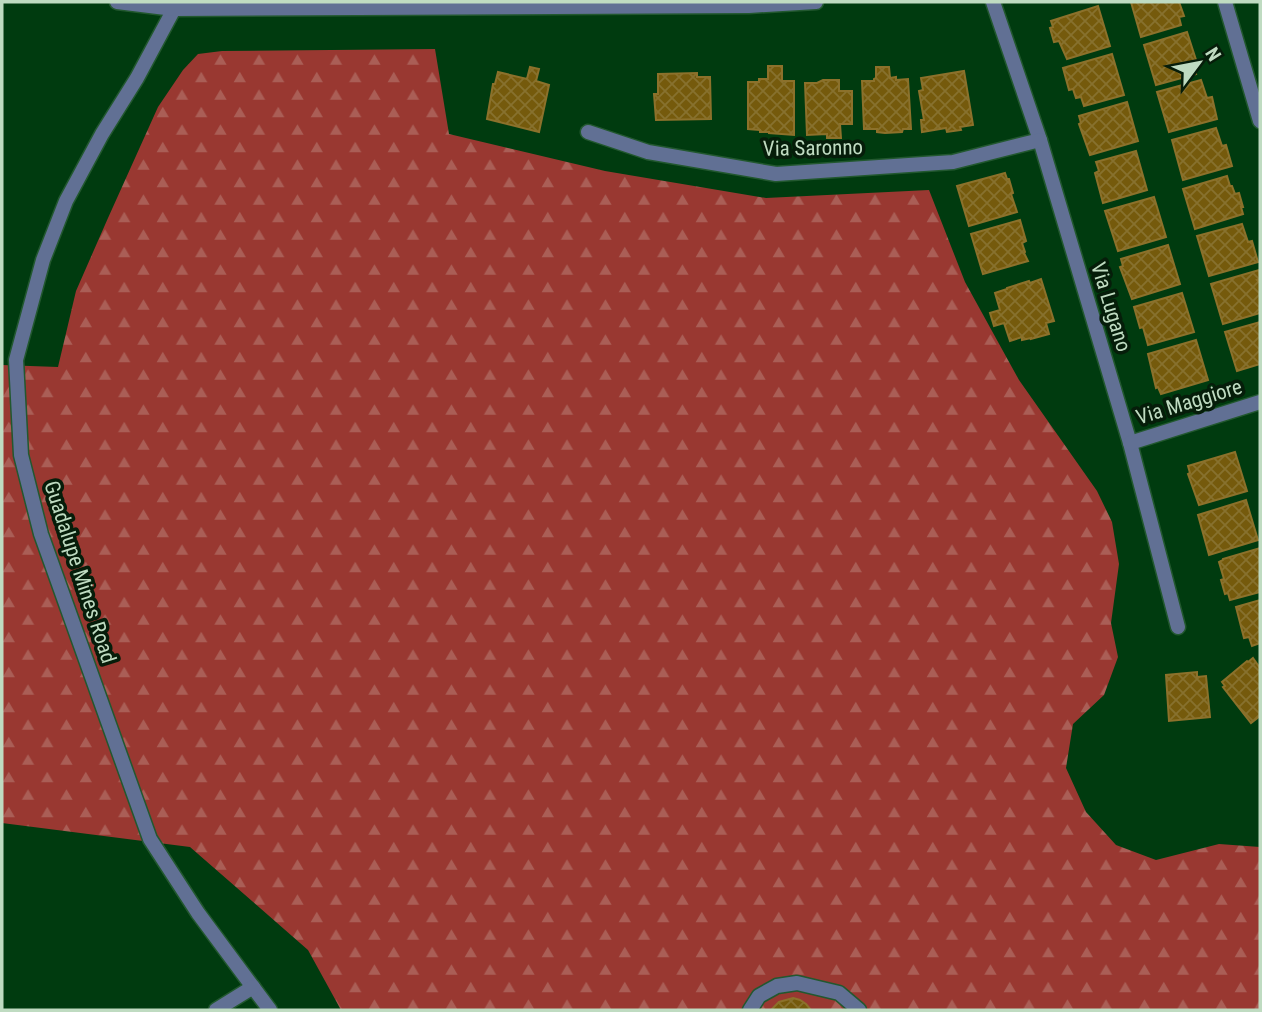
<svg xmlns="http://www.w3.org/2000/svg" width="1262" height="1012" viewBox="0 0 1262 1012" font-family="'Roboto Condensed',sans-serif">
  <defs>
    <pattern id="forest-firs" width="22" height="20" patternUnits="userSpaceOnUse" patternTransform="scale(1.75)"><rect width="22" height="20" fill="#993831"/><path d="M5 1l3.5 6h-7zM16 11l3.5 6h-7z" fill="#aa5e56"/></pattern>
    <pattern id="building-cross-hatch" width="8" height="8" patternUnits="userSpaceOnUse" patternTransform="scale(1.75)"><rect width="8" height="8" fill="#755a0c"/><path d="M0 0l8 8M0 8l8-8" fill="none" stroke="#87712e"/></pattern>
  </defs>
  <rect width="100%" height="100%" fill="#003b0f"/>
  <path fill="url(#forest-firs)" d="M435,49L449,134L605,171L766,198L929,190L965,282L1019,380L1097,491L1112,522L1119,564L1111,623L1118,657L1104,695L1073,724L1066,768L1086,812L1116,845L1156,860L1219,844L1260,847V1010H341L308,950L190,847L2,823V365L58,367L76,291L108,218L158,107L183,70L198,54L222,51Z"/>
  <g fill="url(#building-cross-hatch)" stroke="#8c712b" stroke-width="2">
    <path d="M1131,2H1179L1184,16L1179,17L1181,25L1141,37Z"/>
    <path d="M1098,6L1110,46L1067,59L1059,41L1054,42L1050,28L1053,27L1051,21Z"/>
    <path d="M1187,32L1197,63L1193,65L1196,74L1156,85L1144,45Z"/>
    <path d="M1112,54L1124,95L1084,106L1081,97L1076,98L1073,89L1069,90L1063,68Z"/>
    <path d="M768,66H782V81H794V135L769,133V132H760V130L748,129V82H759V79H768Z"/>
    <path d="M530,67L539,69L536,81L549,85L539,132L487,119L493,84H495L498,72L527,79Z"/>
    <path d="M876,67H889L890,78L896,77V80L908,79L911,129H903L902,132L885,133L877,132V129H864L862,81H874V79L876,78Z"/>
    <path d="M964,71L973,125L960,127L961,130L947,132L946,128L922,132L921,120H924L919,91L923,90L921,78Z"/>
    <path d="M697,73V77H710L711,119L656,120L654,94H658V74Z"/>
    <path d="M823,80H839V91H852V124H840L841,138H827V134L807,135L805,83H817Z"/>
    <path d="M1201,80L1207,98L1212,97L1217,119L1169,132L1157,92Z"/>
    <path d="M1127,102L1138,141L1090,155L1079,124L1081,123L1079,116Z"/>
    <path d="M1216,128L1222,146L1226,145L1232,166L1183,180L1172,140Z"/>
    <path d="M1136,151L1147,190L1103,203L1095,173L1099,171L1096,162Z"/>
    <path d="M1005,173L1007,179H1009L1013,193L1011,194L1017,212L969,226L957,186Z"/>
    <path d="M1227,176L1230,186H1232L1235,194L1239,193L1243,207H1241L1243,214L1195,229L1183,189Z"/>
    <path d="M1154,197L1166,237L1118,251L1105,211Z"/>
    <path d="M1020,220L1026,241L1022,243L1025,252L1024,253L1028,261L983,274L971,234Z"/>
    <path d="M1242,224L1248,242L1252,241L1258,262L1209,276L1197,236Z"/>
    <path d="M1168,245L1180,284L1132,299L1120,267L1123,266L1121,259Z"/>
    <path d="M1259,270L1260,279L1257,280L1260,283V313L1223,324L1211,284Z"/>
    <path d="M1041,279L1054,321L1046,323L1049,334L1031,339V338L1022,340V337L1010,341L1004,323L994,326L990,313L1000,310L995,293L1007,289V288L1029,281L1030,283Z"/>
    <path d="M1182,293L1194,332L1148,345L1143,327L1140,328L1134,307Z"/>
    <path d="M1260,322V364L1237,371L1225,332Z"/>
    <path d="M1196,340L1208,380L1161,394L1158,387L1156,388L1148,354Z"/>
    <path d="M1235,452L1247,491L1199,505L1188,474L1190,473L1188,466Z"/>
    <path d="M1246,500L1258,540L1209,555L1198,515Z"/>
    <path d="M1260,548V592L1230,600L1228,593L1225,594L1221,580L1224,579L1219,562L1223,560V559Z"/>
    <path d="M1260,600V643L1252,646L1249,637L1244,638L1236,607Z"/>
    <path d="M1253,658L1260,668V716L1251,723L1223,687L1225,686L1222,682L1247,661L1248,662Z"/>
    <path d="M1197,672V677L1206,676L1210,717L1169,721L1166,675Z"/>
    <path d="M793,998L800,1000L806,1004L811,1010H771L779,1002Z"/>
  </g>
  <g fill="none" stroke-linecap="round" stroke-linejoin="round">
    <defs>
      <g id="service">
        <path d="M174,9L137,78L102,134L66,201L43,260L16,360L21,455L41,534L150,839L198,913L270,1010"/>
        <path d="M216,1010L253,987"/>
        <path d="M750,1010L759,996L777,986L797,983L839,993L859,1010"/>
      </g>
      <g id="minor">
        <path d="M117,2L174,9L749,6L816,2"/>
        <path d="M993,2L1040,140L1130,443L1178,627"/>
        <path d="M1225,2L1260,121"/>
        <path d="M588,132L648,152L776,174L953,162L1040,140"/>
        <path d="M1130,443L1260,402"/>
      </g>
    </defs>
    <use href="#service" stroke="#22582f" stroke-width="17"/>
    <use href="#minor" stroke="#22582f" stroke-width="17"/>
    <use href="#service" stroke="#617094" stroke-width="14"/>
    <use href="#minor" stroke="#617094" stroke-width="14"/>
  </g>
  <g text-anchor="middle" stroke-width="7" stroke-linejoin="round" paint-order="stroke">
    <g font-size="21" fill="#bfdbc1" stroke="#061d0a">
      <text transform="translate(813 148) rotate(-1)" y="7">Via Saronno</text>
      <text transform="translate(1111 307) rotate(73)" y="7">Via Lugano</text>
      <text transform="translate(1189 402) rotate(-17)" y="7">Via Maggiore</text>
      <text transform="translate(80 572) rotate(72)" y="7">Guadalupe Mines Road</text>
    </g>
  </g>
  <rect width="1262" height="1012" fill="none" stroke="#bfdbc1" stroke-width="7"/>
  <g transform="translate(1199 63) rotate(58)" stroke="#061d0a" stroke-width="5" paint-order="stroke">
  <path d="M0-5L12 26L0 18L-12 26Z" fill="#bfdbc1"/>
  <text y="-10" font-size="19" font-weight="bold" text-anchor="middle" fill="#bfdbc1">N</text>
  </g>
</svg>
